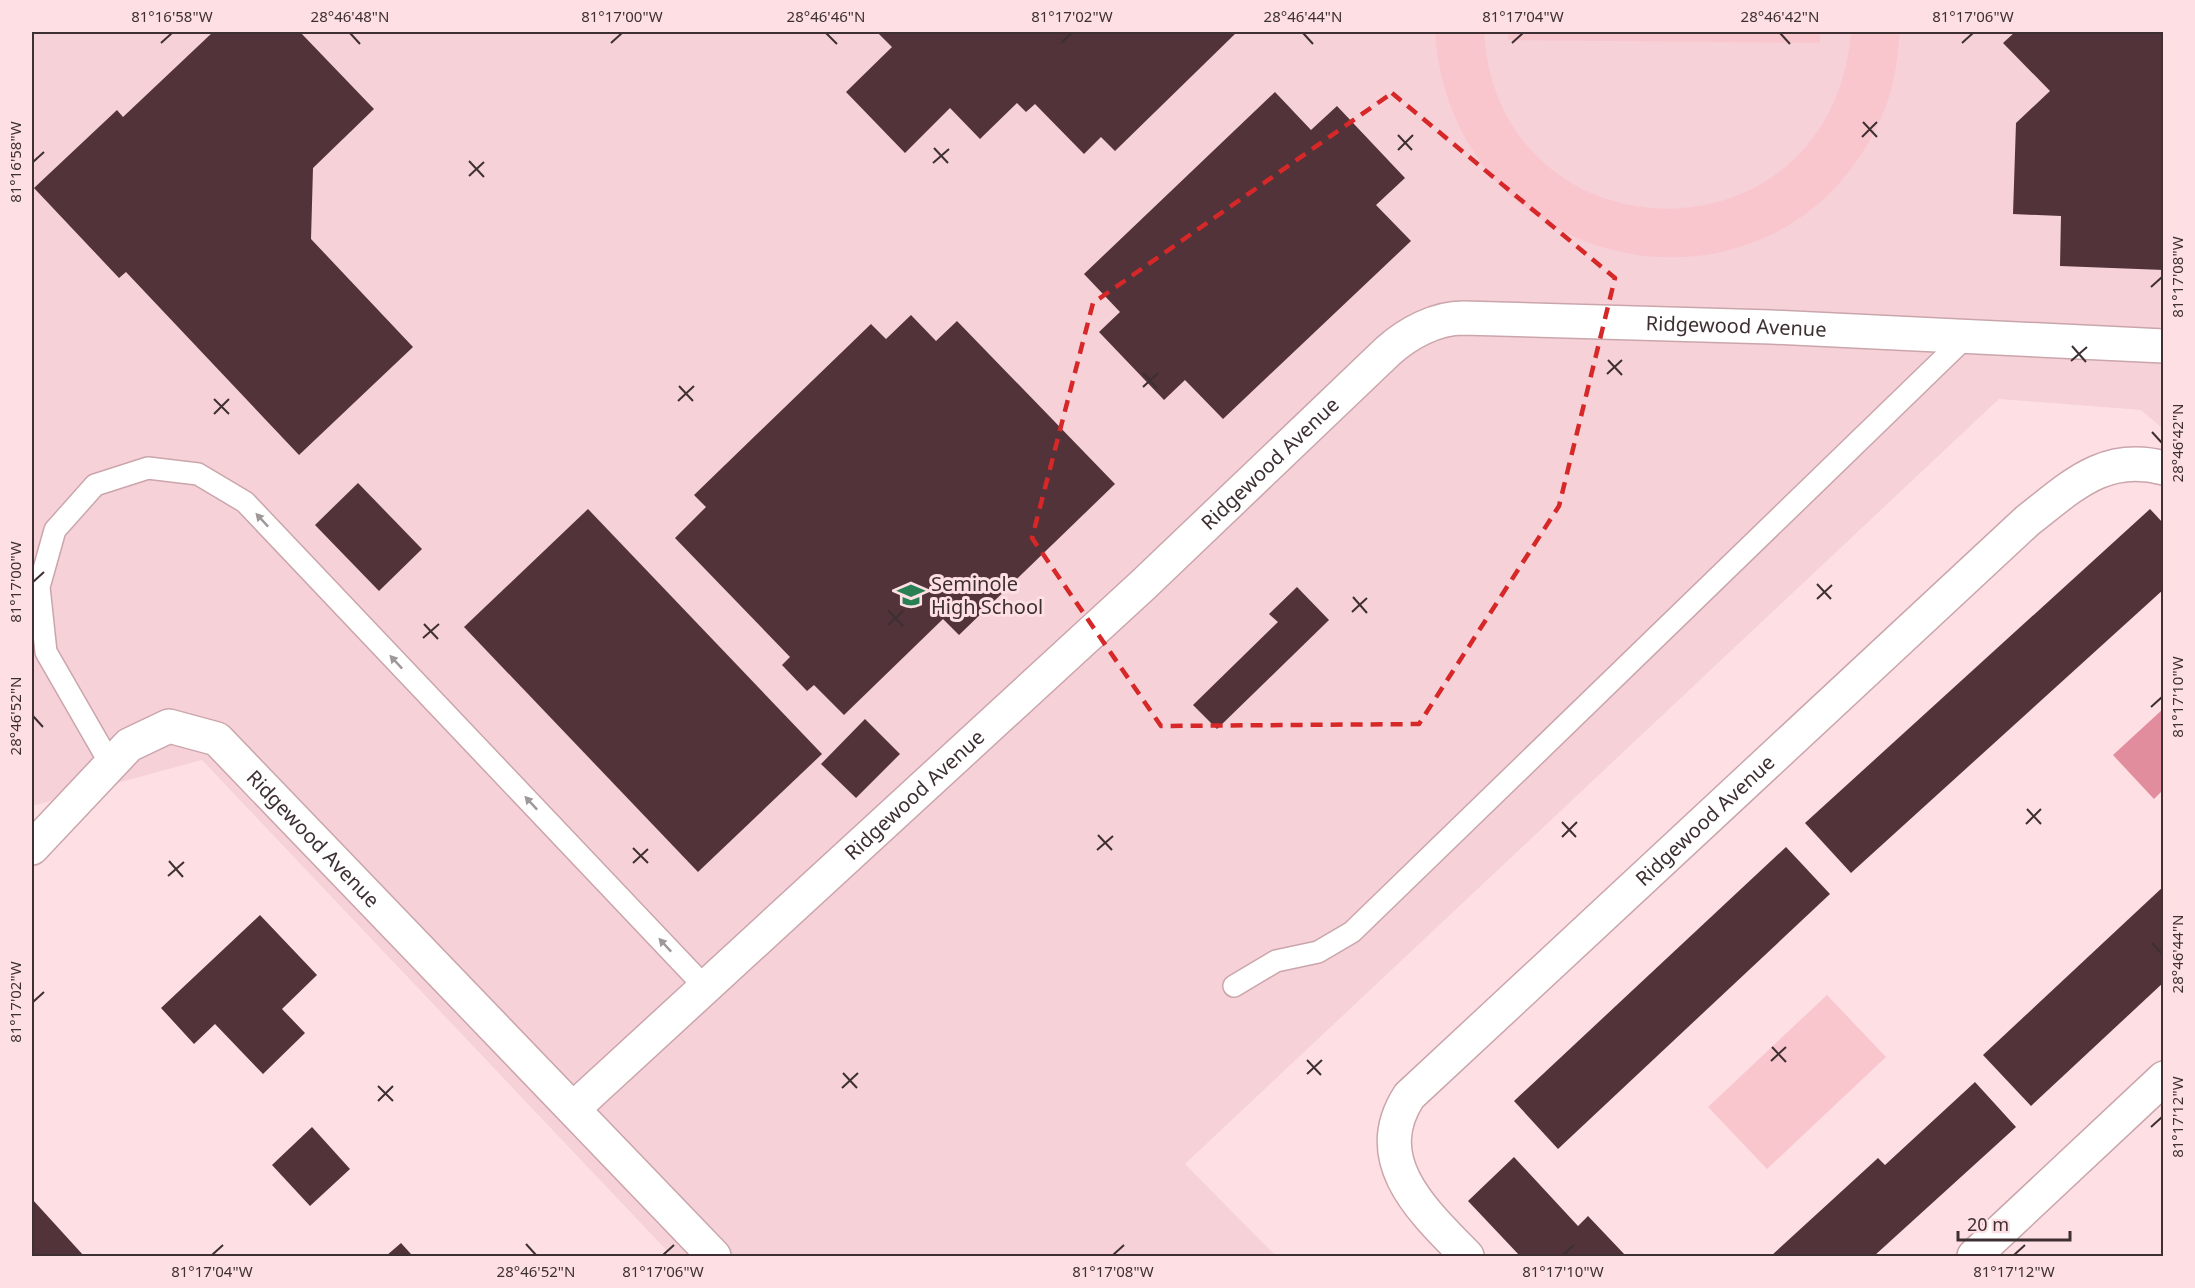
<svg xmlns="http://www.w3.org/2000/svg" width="2195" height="1288" viewBox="0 0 2195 1288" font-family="'Noto Sans',sans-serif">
  <rect width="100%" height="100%" fill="#fee0e4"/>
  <path fill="#f6d1d7" d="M32,32H2163V429L2141,410L1999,399L1185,1164L1276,1256H672L202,760L32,806Z"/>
  <g fill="#f9c6ce">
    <path d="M1435,32H1484C1498,264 1831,271 1851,32H1900C1897,56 1896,80 1887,103C1796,345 1452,288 1435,32Z"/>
    <path d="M1508,32H1820V43L1508,40Z"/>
    <path d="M1827,995L1886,1057L1767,1169L1708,1107Z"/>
  </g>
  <path fill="#e18d9e" d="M2163,709V790L2154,799L2113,755Z"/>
  <g fill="#513339">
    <path d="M213,32H300L374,109L313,168L311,239L413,347L299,455L126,272L119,278L34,188L117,110L123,117Z"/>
    <path d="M877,32H1237L1115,151L1101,137L1084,154L1035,104L1026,112L1017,103L980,139L950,108L905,153L846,92L892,47Z"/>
    <path d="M2015,32H2164V270L2060,266L2061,216L2013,214L2016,123L2050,91L2003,43Z"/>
    <path d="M1275,92L1311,130L1337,106L1405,178L1376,205L1411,241L1223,419L1185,380L1164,400L1099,332L1120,312L1084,274Z"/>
    <path d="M911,315L936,341L957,321L1115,484L959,635L943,619L844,715L814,685L807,691L782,665L790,657L675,538L706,507L694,495L871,324L886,339Z"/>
    <path d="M358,483L422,549L379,591L315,525Z"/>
    <path d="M588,509L822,754L698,872L464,627Z"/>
    <path d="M2150,509L2164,524V589L1851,873L1805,823Z"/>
    <path d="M1297,587L1329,620L1217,729L1193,705L1278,622L1269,614Z"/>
    <path d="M865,719L900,754L856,798L821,764Z"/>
    <path d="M1786,847L1830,894L1558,1149L1514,1101Z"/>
    <path d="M2164,886V982L2031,1106L1983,1055Z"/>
    <path d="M260,915L317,975L282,1009L305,1033L263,1074L215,1024L194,1044L161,1008Z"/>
    <path d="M1975,1082L2016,1127L1874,1256H1771L1878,1158L1885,1165Z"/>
    <path d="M312,1127L350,1169L310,1206L272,1165Z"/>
    <path d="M1514,1157L1578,1226L1588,1216L1626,1256H1520L1468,1201Z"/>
    <path d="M32,1199L84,1256H32Z"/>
    <path d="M401,1243L411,1254L408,1256H386Z"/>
  </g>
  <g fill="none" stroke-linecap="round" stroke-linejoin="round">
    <defs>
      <g id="lane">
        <path d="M111,765L46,652L39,587L55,530L95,485L148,468L198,474L245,502L705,987"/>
        <path d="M1234,986L1276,961L1318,952L1352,932L1967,336"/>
      </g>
      <g id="street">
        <path id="s1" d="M32,848L129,745L169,726L217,739L714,1256"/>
        <path id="s2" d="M573,1109L1143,585L1388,351C1408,333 1436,318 1463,318L1771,327L2164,346"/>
        <path id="s3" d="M1467,1256C1424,1212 1367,1161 1409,1096L2027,521C2071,487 2104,452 2164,468"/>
        <path d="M1974,1256L2164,1078"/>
      </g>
    </defs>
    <use href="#lane" stroke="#caa6ac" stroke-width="24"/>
    <use href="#street" stroke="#caa6ac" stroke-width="36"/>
    <use href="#lane" stroke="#fff" stroke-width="21"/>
    <use href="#street" stroke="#fff" stroke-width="33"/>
  </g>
  <defs><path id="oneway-solid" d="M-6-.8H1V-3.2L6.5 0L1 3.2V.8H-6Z" transform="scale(1.5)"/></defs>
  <g fill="#9e9898">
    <use href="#oneway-solid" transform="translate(262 520) rotate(-133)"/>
    <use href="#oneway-solid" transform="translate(396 662) rotate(-133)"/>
    <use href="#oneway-solid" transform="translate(531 803) rotate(-133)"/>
    <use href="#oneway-solid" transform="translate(665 945) rotate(-133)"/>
  </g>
  <path fill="none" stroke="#d62828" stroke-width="4.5" stroke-dasharray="12 8" stroke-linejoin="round" d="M1392,93L1615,278L1559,506L1419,724L1161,726L1032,538L1093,303Z"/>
  <path fill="none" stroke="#3e3032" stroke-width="2" d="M350,33L360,44M826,33L837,44M1303,33L1313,44M1780,33L1790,44M161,43L172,33M611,43L622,33M1061,43L1072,33M1512,43L1523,33M1962,43L1973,33M1863,122L1877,137M1398,135L1412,150M1862,137L1877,122M934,148L948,163M1398,150L1413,135M469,161L484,177M33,162L44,152M933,163L949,149M469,176L484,162M2151,287L2162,277M2072,346L2086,362M1608,360L1622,375M2071,361L2087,347M1143,373L1157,388M1607,374L1622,360M679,386L693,401M1143,387L1158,373M214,399L229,414M678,401L694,386M214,414L229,399M2152,432L2162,443M33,582L44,572M1817,584L1831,599M1353,597L1367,613M1817,599L1832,585M888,610L903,626M1352,612L1367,598M424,624L438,639M888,625L903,611M423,638L439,624M2151,707L2162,697M33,716L43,727M2027,809L2041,824M1562,822L1576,837M2026,824L2041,809M1098,835L1112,850M1562,837L1577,822M633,848L648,863M1097,850L1113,836M169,861L183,877M633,863L648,849M168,876L184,862M2152,943L2162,954M33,1002L44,992M1772,1047L1786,1062M1307,1060L1321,1075M1771,1061L1786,1047M843,1073L857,1088M1307,1074L1322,1060M378,1086L393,1101M842,1088L858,1073M378,1101L393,1086M2151,1127L2162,1117M526,1244L536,1255M212,1255L223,1245M663,1255L674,1245M1113,1255L1124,1245M1563,1255L1574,1245M2014,1255L2025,1245"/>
  <defs>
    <symbol id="school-bare" viewBox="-9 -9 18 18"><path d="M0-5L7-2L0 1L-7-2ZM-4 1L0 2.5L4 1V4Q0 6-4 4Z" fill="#277f53" stroke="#fee0e4" stroke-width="2.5" paint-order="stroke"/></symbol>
  </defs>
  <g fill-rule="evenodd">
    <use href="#school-bare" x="892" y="576" width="38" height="38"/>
  </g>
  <g text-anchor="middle" stroke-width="6" stroke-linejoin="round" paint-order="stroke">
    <g font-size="20" fill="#3e3032" stroke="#fee0e4">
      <text dy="7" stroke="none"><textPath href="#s2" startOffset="1470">Ridgewood Avenue</textPath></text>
      <text dy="7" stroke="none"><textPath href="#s2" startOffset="950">Ridgewood Avenue</textPath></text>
      <text dy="7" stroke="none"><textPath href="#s2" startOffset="464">Ridgewood Avenue</textPath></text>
      <text dy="7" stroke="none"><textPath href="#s3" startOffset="592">Ridgewood Avenue</textPath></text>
      <text dy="7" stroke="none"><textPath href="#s1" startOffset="374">Ridgewood Avenue</textPath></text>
    </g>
    <g font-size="20" fill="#3e3032" stroke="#fee0e4" text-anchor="start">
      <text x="931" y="591">Seminole<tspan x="931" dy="23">High School</tspan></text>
    </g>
  </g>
  <rect width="2195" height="1288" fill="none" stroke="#fee0e4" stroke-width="66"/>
  <path d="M1958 1231v9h112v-9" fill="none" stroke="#3e3032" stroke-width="3"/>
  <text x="1967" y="1231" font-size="18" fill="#3e3032" stroke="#fee0e4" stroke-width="4.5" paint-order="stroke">20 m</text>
  <rect x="33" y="33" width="2129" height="1222" fill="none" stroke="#3e3032" stroke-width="2"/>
  <g font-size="15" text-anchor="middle" fill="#3e3032">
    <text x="172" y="22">81°16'58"W</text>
    <text x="350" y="22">28°46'48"N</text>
    <text x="622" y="22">81°17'00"W</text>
    <text x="826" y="22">28°46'46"N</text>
    <text x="1072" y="22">81°17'02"W</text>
    <text x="1303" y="22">28°46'44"N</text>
    <text x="1523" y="22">81°17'04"W</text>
    <text x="1780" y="22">28°46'42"N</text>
    <text x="1973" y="22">81°17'06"W</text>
    <text transform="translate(16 162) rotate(-90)" y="5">81°16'58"W</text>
    <text transform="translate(2178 277) rotate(-90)" y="5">81°17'08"W</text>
    <text transform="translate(2178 443) rotate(-90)" y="5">28°46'42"N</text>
    <text transform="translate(16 582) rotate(-90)" y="5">81°17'00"W</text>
    <text transform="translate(2178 697) rotate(-90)" y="5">81°17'10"W</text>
    <text transform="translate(16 716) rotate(-90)" y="5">28°46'52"N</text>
    <text transform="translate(2178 954) rotate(-90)" y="5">28°46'44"N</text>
    <text transform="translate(16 1002) rotate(-90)" y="5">81°17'02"W</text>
    <text transform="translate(2178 1117) rotate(-90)" y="5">81°17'12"W</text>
    <text x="212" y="1277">81°17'04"W</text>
    <text x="536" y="1277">28°46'52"N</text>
    <text x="663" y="1277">81°17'06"W</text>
    <text x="1113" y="1277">81°17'08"W</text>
    <text x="1563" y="1277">81°17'10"W</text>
    <text x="2014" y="1277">81°17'12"W</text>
  </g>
</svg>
